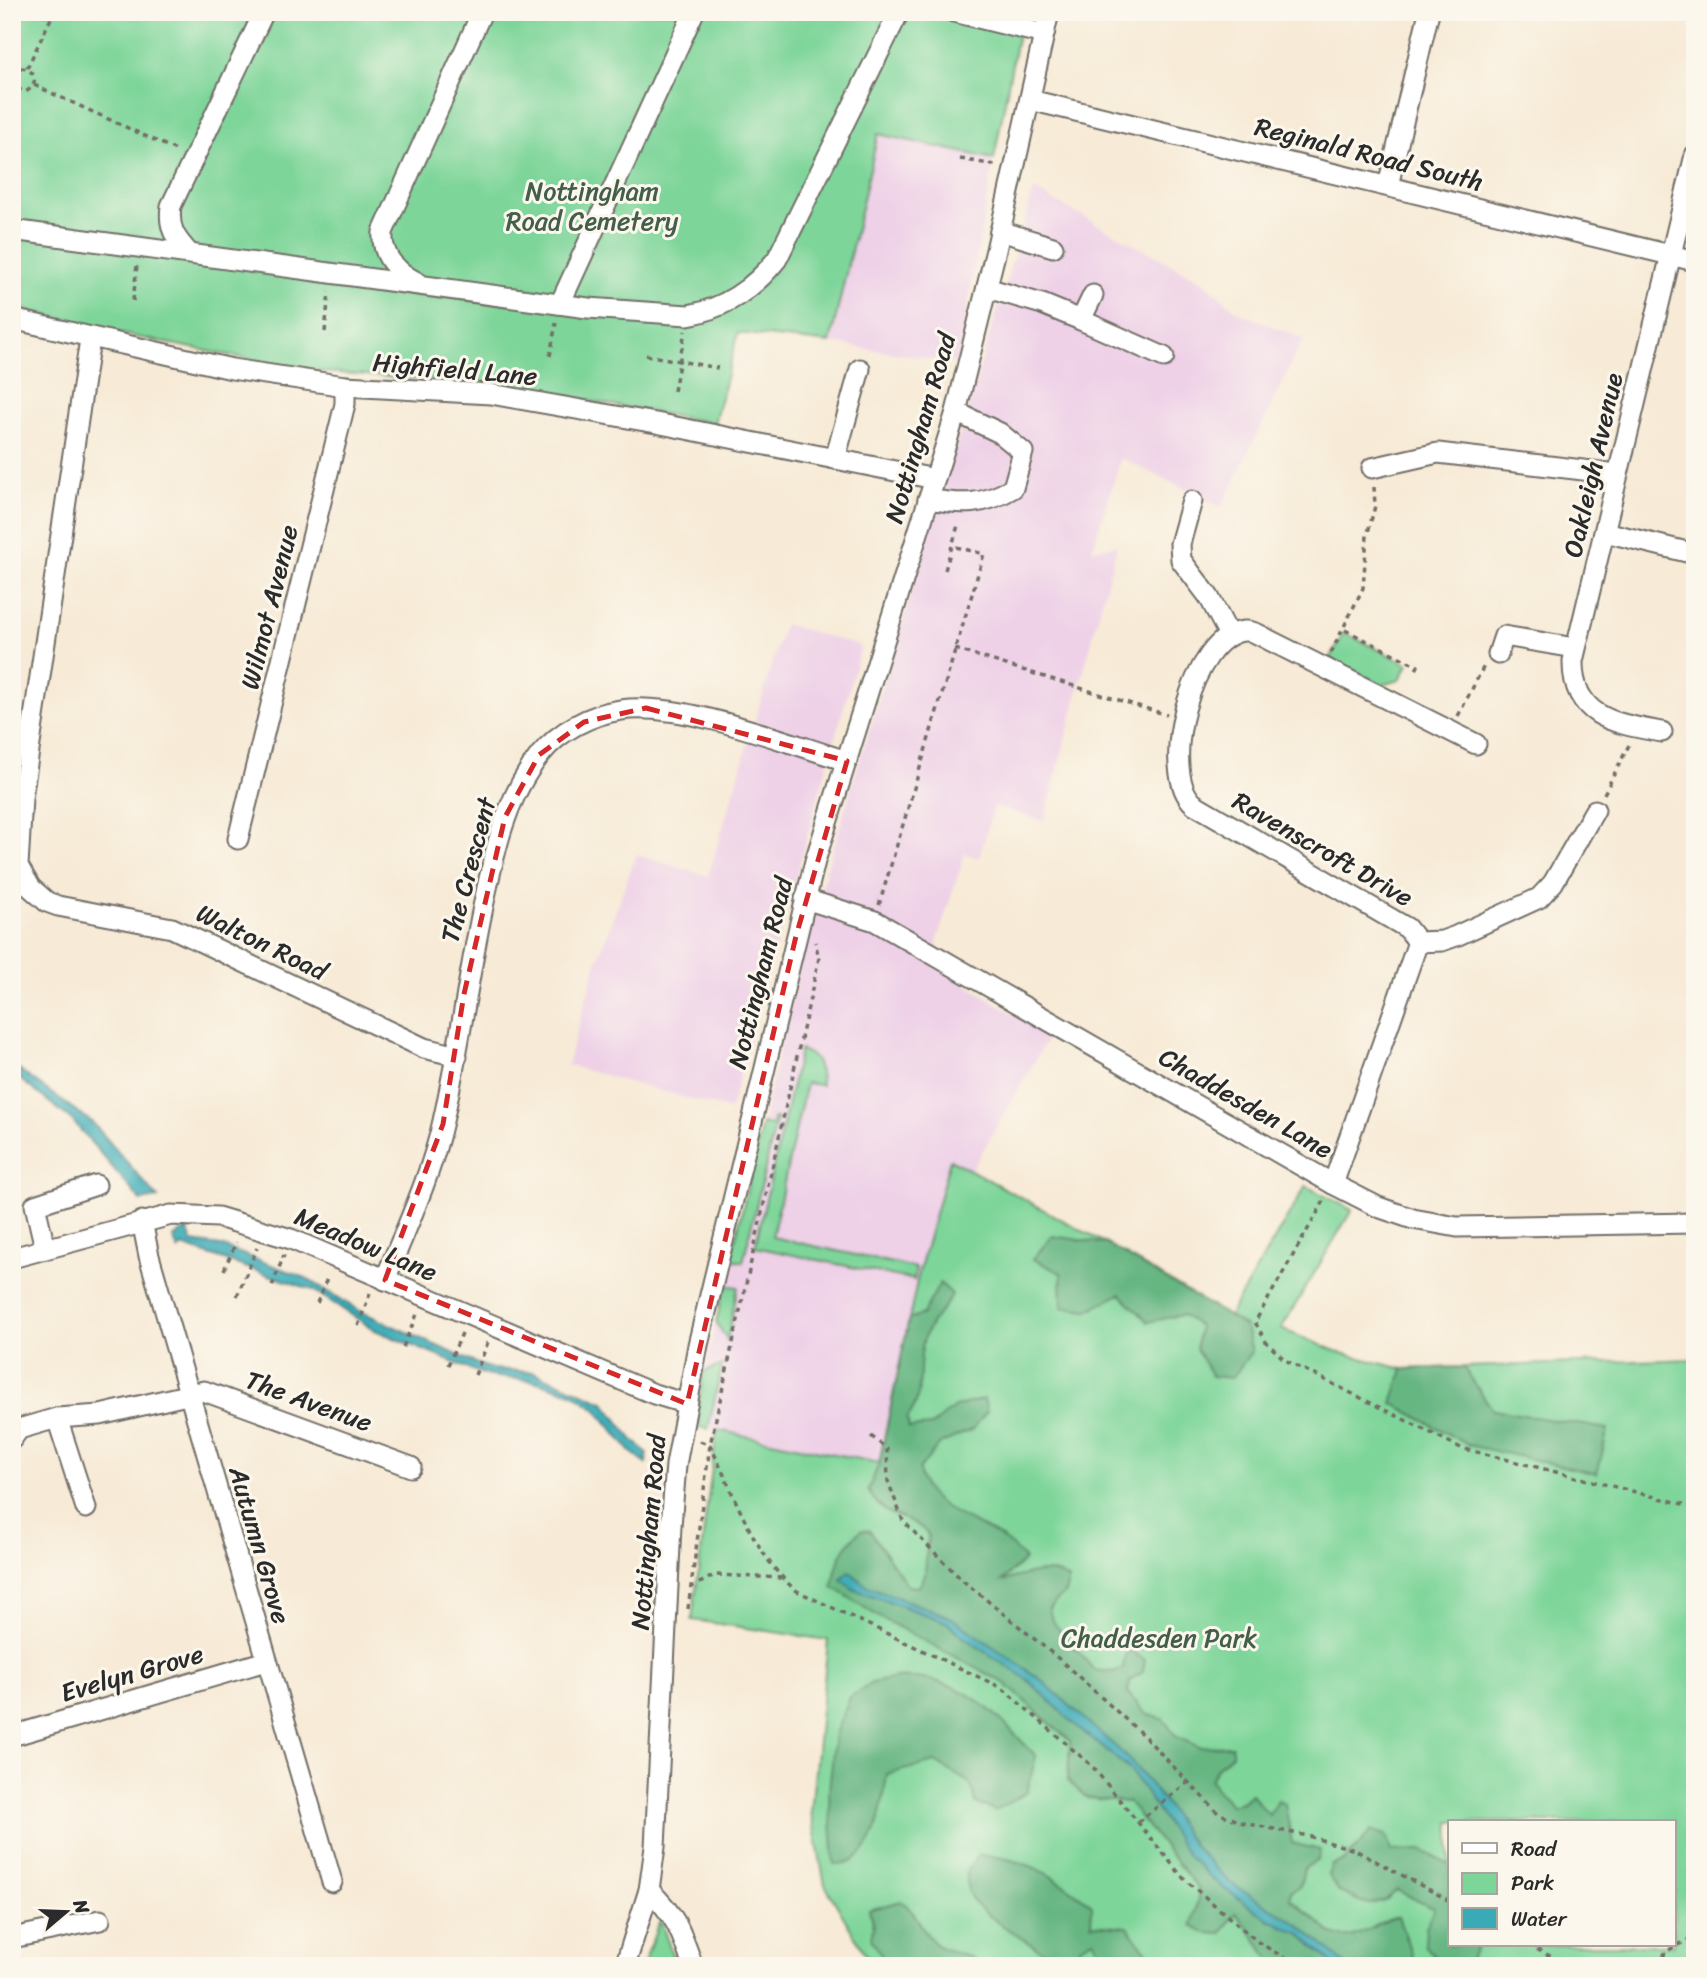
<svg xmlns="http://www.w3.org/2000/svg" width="1707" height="1978" viewBox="0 0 1707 1978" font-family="Sriracha,sans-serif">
  <rect width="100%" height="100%" fill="#fbf7ec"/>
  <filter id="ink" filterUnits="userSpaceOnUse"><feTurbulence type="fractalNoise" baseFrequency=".0143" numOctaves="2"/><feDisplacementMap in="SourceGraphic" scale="14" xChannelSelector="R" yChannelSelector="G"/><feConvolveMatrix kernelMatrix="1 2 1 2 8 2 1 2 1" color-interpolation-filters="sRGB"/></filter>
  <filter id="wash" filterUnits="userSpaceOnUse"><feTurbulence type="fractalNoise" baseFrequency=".00686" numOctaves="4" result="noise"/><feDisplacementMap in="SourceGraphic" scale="28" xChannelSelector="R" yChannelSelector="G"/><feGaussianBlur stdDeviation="1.57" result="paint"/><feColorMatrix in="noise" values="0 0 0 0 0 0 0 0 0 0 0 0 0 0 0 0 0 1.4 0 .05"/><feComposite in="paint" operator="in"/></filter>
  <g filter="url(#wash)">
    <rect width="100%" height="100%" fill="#f7ead6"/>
    <g fill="#eed0e7">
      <path d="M878,134L994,159L957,363L830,343Z"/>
      <path d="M1034,190L1204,282L1238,312L1303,339L1222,507L1121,458L1092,550L1117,545L1044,821L994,806L979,858L965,854L937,940L939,968L1049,1036L971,1171L949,1159L879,1464L695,1426L700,1391L805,940Z"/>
      <path d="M784,624L861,646L730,1110L567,1065L597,962L636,855L708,876Z"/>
    </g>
    <g fill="#7ed59a" stroke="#548062" stroke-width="2" fill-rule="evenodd">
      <path d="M12,12H1022L994,159L878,134L830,343L738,333L714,423L494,384L309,371L136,337L12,307Z"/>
      <path d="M1344,633L1408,664L1400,680L1382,685L1330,659Z"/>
      <path d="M800,1050C817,1054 821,1070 821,1085L806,1083L772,1237L916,1268L914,1280L755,1247Z"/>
      <path d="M773,1118H777L743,1262L731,1259L762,1124L772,1126Z"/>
      <path d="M950,1159L1107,1244L1228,1317L1306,1186L1352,1210L1281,1329L1338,1352L1403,1369L1695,1359V1966H872L825,1885L811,1812L828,1640L692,1620L717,1430L879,1463L919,1272ZM1450,1822H1674V1945H1450Z"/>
      <path d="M725,1285L738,1287L727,1340L716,1322Z"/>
      <path d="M722,1365L708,1429L695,1426L704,1372Z"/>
      <path d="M659,1922L662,1924L676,1966H643Z"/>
    </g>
    <g fill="#66b682" stroke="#487056" stroke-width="2">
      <path d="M1052,1236L1107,1244L1246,1327L1252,1351L1232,1378L1212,1376L1196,1349L1199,1326L1182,1315L1148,1322L1120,1294L1089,1310L1062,1307L1061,1273L1033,1259Z"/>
      <path d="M940,1283L952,1294C944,1311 929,1321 924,1339C915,1367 927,1394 907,1418L909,1428L931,1426L955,1407L984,1399L987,1411L973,1429L940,1444L919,1469C922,1509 977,1519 1004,1540C1012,1545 1018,1553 1025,1559L1002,1581C1027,1575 1046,1565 1069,1579L1065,1593L1049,1608L1052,1621L1094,1670L1113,1672L1123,1668L1125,1655L1131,1651L1145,1660L1143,1672L1130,1680L1128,1693L1146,1714L1163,1719L1177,1737L1199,1747L1232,1746V1754L1217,1768L1210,1780L1230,1805L1242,1802L1251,1794L1269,1815L1278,1801L1285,1804L1292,1843L1320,1850L1318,1860L1304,1869L1300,1886L1291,1891L1290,1899C1310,1910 1330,1944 1353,1936C1369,1931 1382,1920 1398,1917L1416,1966H1277C1260,1950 1252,1929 1235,1913L1221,1934L1206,1933L1192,1925L1200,1891L1128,1802L1087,1798L1068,1781L1070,1741L1003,1682L879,1617L833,1587C836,1562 842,1548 861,1530L870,1531L908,1586L919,1587L925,1575L928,1534C905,1510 887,1525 868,1490L879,1464L909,1319L923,1314Z"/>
      <path d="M1463,1367L1493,1410L1608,1429L1597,1474L1468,1445L1392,1403L1403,1369Z"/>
      <path d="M895,1678C965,1675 991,1710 1036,1756L1027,1792L995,1811L976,1803L970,1783L935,1762L887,1774C883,1804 876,1866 834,1864L829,1791L835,1734L850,1697L872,1683Z"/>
      <path d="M1371,1831L1386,1835L1391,1851L1422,1850L1450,1865V1945H1478L1467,1966H1442L1425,1945L1426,1927L1434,1909L1397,1890L1387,1899L1368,1905L1339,1892L1328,1875L1332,1865L1345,1860Z"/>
      <path d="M979,1855C1029,1858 1054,1876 1092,1905L1091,1924L1128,1927L1153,1960V1966H1095L1099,1949L1093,1940L1080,1947L1081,1966C1059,1966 987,1918 973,1901C966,1892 967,1879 967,1869Z"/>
      <path d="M901,1901C919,1913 923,1937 940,1947C954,1954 970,1951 979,1966H888L871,1939L873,1927L869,1910Z"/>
    </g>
    <g fill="#39aab6" stroke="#326a70" stroke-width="2">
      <path d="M12,1065L93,1123L158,1198L141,1201L72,1120L12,1073Z"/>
      <path d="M187,1228L192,1242L221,1246L306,1278L362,1312L475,1363L492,1369L534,1372L604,1402L632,1439L647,1453L646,1464L630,1451L596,1409L572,1393L534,1381L490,1376L469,1369L375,1330L313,1290L182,1246L178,1250L173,1238Z"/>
      <path d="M849,1571L867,1586L950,1617L1039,1678L1128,1758L1164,1801L1193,1845L1229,1882L1296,1923L1348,1966H1335L1299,1933L1270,1920L1220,1886L1189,1857L1130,1770L1074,1724L1028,1680L963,1637L946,1622L853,1589L841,1579Z"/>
    </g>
  </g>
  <g filter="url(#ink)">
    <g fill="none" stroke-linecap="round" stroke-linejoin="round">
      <defs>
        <g id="minor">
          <path d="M954,12L1044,34"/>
          <path d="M1030,100L1695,261"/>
          <path d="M1388,186L1429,12"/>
          <path d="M12,230L588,308L688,315C724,309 754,288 777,259L899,12"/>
          <path d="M1000,231L1053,247"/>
          <path d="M189,253C175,238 168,228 171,206L264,12"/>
          <path d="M417,282C397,272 381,256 383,232L482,12"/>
          <path d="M987,288L1042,304L1081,320L1093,295"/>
          <path d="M560,304L694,12"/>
          <path d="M12,319L232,369L345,386L491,394L656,423L935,479"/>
          <path d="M1081,320L1164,357"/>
          <path d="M90,339L22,798L18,866L31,888L47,902L58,906L172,928L424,1048L457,1056"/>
          <path d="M835,459L860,369"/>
          <path d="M1372,468L1438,453L1617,474"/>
          <path d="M928,499C962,505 983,506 1013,488L1023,452L1000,433L956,412"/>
          <path d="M1192,501L1180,544L1181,560L1209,597L1229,635"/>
          <path d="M1605,532L1695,554"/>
          <path d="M1498,654L1504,636L1575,648"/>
          <path d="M1662,732C1618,724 1572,719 1573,661L1695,155"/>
          <path d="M1476,744L1269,640C1262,636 1252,630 1244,631C1192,636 1157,772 1194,804L1407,928L1418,942L1442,941L1456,936L1539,898L1553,883L1595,810"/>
          <path d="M238,839L345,404V386"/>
          <path d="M805,899L875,921L1333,1184L1378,1207L1413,1219L1457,1227L1695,1223"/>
          <path d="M1333,1184L1418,942"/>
          <path d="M142,1221L149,1256L332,1882"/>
          <path d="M45,1248L35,1205L96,1185"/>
          <path d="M12,1258L171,1215L218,1217L291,1239L654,1394L687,1404"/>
          <path d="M385,1280C406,1228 431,1176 443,1121C459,1050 468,978 483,907C494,854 505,798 540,755C559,731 591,714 621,710C681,701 787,743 847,761"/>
          <path d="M57,1418L86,1508"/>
          <path d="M12,1439L19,1429L57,1418L100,1415L204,1391L411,1467"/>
          <path d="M12,1736L266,1661"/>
          <path d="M649,1890C677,1917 680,1930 693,1966"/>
          <path d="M12,1938L100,1920"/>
          <path d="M625,1966L649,1890L655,1847L671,1526L676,1465L698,1345L815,861L956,412L996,250L1049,12"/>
        </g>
      </defs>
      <use href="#minor" stroke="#726e67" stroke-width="23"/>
      <g stroke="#726e67" stroke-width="3.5" stroke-dasharray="5 5" stroke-linecap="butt">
        <path d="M27,68L54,12"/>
        <path d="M12,73L20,68C36,68 40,85 25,92L12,86"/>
        <path d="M34,85L178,151"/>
        <path d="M12,102L17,91"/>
        <path d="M960,159L995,165"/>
        <path d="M133,301L137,265"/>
        <path d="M325,332L329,292"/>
        <path d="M646,355L718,368"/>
        <path d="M550,356L556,323"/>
        <path d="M674,391L685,331"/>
        <path d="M945,570L959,522"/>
        <path d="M1345,630L1418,666L1415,672"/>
        <path d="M955,649L1167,715"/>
        <path d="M1331,653L1363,588L1367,536L1375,506L1374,487"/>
        <path d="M1458,716L1485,664"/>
        <path d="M1604,794L1629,745"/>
        <path d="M879,905L984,554L952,546"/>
        <path d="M1324,1201L1255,1322L1266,1342L1285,1360L1461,1448L1695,1507"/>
        <path d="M224,1270L236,1242"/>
        <path d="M272,1286L284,1255"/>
        <path d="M237,1296L257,1248"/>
        <path d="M317,1303L328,1276"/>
        <path d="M358,1326L371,1291"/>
        <path d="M403,1347L418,1312"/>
        <path d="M448,1365L463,1331"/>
        <path d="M475,1375L488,1342"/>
        <path d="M871,1436L887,1449L888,1481L903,1521L962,1580L1059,1659L1145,1737L1218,1813L1244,1823L1308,1836L1355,1850L1450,1901"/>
        <path d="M700,1441L710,1445C734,1493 754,1557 797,1591L1002,1688L1092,1766L1184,1879L1258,1942L1298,1966"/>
        <path d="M690,1588L715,1575L781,1578"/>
        <path d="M688,1609L710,1445L819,958L815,942"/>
        <path d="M1138,1822L1187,1783"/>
        <path d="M1528,1945L1570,1966"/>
        <path d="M1665,1966L1662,1962L1665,1952L1695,1936"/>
        <path d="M1684,1966L1695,1960"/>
      </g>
      <use href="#minor" stroke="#fff" stroke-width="19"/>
    </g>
  </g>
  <path fill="none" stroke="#d62828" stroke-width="5" stroke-dasharray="14 9" stroke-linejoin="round" d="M646,708L847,761L796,936L687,1404L385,1280L443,1124L464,994L505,817L539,755L584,722Z"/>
  <g text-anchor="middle" stroke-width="6" stroke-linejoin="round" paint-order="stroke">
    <g font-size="26" fill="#2b2b2b" stroke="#fbf7ec">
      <text transform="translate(1369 154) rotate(14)" y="9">Reginald Road South</text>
      <text transform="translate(455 369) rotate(5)" y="9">Highfield Lane</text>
      <text transform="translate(920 428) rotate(-74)" y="9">Nottingham Road</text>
      <text transform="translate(1593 465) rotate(-77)" y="9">Oakleigh Avenue</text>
      <text transform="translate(269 607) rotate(-76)" y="9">Wilmot Avenue</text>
      <text transform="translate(1323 849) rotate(30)" y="9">Ravenscroft Drive</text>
      <text transform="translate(468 870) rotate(-75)" y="9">The Crescent</text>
      <text transform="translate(262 942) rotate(26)" y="9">Walton Road</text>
      <text transform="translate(760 973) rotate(-76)" y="9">Nottingham Road</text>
      <text transform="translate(1246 1103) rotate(30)" y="9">Chaddesden Lane</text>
      <text transform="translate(366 1244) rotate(23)" y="9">Meadow Lane</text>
      <text transform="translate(309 1401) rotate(20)" y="9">The Avenue</text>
      <text transform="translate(648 1532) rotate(-85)" y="9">Nottingham Road</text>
      <text transform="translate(260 1545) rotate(74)" y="9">Autumn Grove</text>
      <text transform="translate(132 1673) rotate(-16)" y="9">Evelyn Grove</text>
    </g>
    <g font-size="26" fill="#445e4c" stroke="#fbf7ec">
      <text x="592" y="200">Nottingham<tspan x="592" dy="30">Road Cemetery</tspan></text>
      <text x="1159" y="1647">Chaddesden Park</text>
    </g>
  </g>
  <rect width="1707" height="1978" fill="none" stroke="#fbf7ec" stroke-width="42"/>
  <rect x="1448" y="1820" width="228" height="126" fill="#fbf7ec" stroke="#a8a59f" stroke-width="2"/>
  <rect x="1462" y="1843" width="35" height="10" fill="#ffffff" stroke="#a8a59f" stroke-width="2"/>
  <text x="1511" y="1856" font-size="21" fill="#2b2b2b">Road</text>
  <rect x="1462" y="1873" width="35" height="21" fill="#7ed59a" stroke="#a8a59f" stroke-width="2"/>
  <text x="1511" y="1890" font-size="21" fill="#2b2b2b">Park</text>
  <rect x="1462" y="1908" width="35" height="21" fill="#39aab6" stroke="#a8a59f" stroke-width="2"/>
  <text x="1511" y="1926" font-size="21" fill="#2b2b2b">Water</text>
  <g transform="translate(66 1912) rotate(71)" stroke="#fbf7ec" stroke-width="5" paint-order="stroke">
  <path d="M0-5L12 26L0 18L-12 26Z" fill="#2b2b2b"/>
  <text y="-10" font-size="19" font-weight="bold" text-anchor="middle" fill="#2b2b2b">N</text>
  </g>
</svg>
